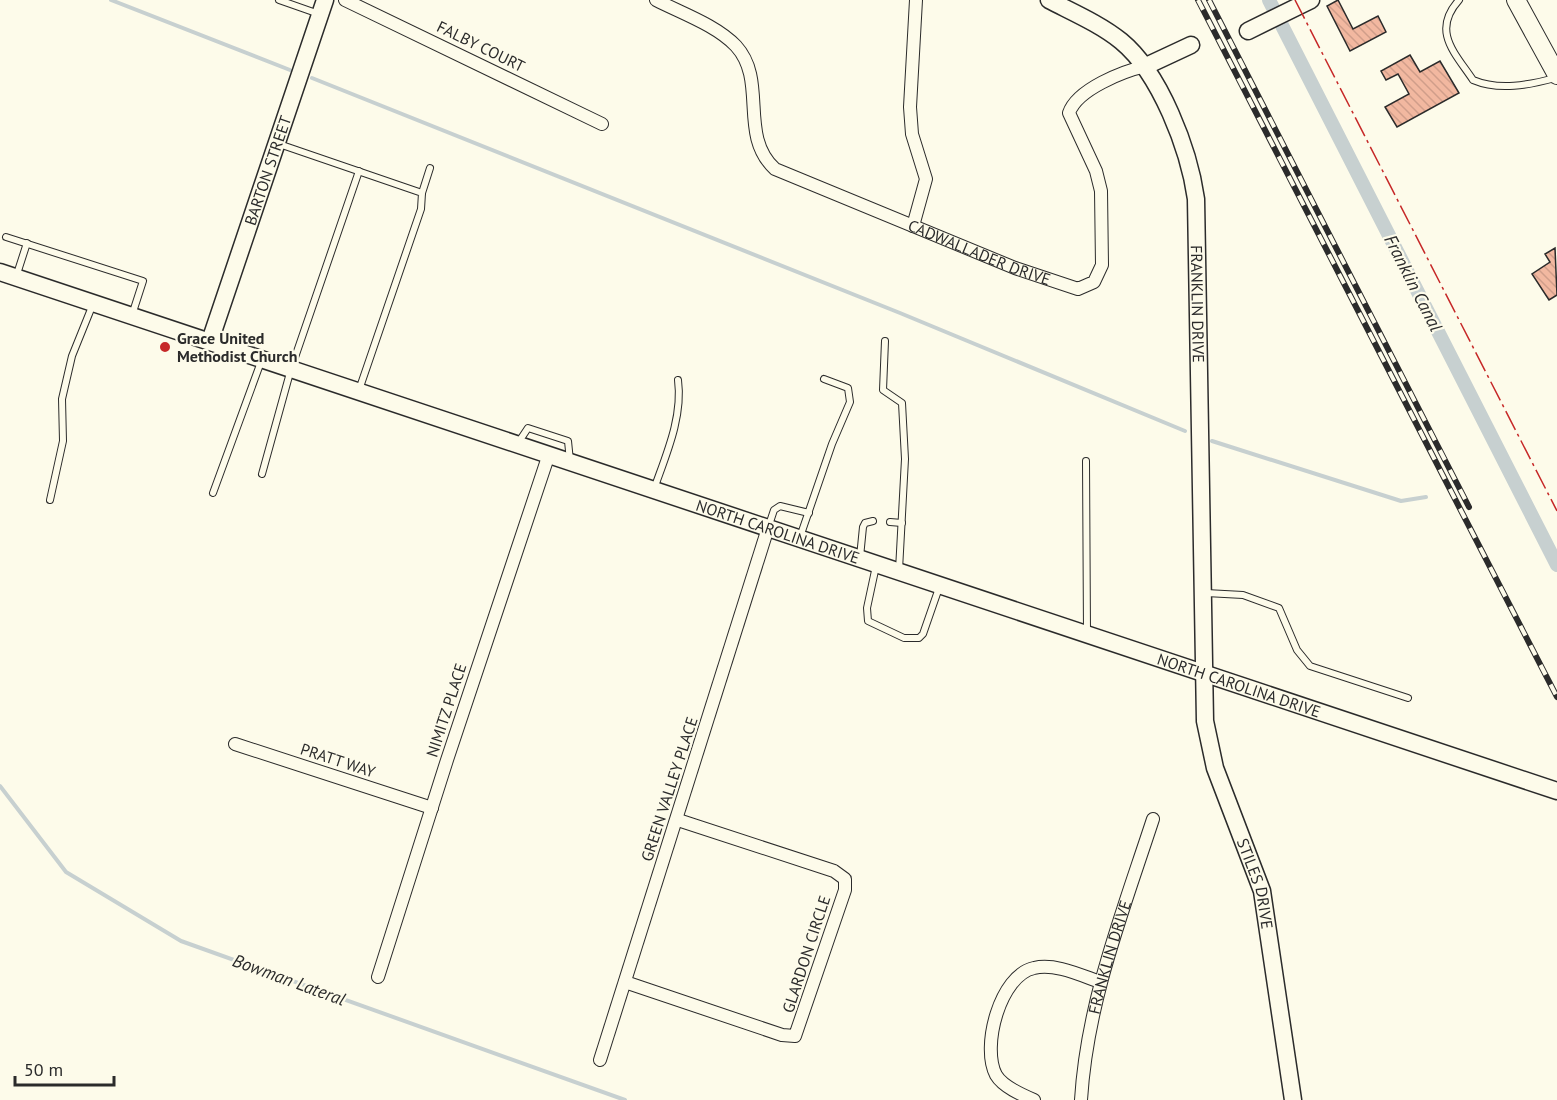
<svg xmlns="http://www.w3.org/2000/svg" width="1557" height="1100" viewBox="0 0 1557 1100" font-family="'PT Sans',sans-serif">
  <defs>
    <pattern id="building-back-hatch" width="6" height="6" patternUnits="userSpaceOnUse" patternTransform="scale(1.5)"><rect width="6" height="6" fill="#f2b8a0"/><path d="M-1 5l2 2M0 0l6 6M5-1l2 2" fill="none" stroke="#d09e8a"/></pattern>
  </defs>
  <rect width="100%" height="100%" fill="#fdfbea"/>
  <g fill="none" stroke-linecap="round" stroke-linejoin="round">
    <g stroke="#c7d0d0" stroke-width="4">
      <path d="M111,0L290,70"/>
      <path d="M312,78L900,313L1185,431"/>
      <path d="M1212,441L1401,501L1426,497"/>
      <path d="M0,786L66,872L181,941L625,1100"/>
    </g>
    <path stroke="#c7d0d0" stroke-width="14" d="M1269,0L1557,565"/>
  </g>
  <g fill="url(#building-back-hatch)" stroke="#2b2b2b" stroke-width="1.5">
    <path d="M1338,0L1353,29L1378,16L1386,32L1350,51L1327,6Z"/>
    <path d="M1410,55L1420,72L1440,61L1459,93L1397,127L1385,107L1409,94L1398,74L1386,80L1381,71Z"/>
    <path d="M1555,248L1557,295L1549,300L1532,274L1550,262L1545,254Z"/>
  </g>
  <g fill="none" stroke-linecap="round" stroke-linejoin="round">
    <defs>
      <g id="lane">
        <path d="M279,0L319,14"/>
        <path d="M1459,0C1431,31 1455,53 1473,80C1499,91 1529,85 1555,78"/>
        <path d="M279,144L422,193L421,209L359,390"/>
        <path d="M422,193L430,168"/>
        <path d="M6,237L143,281L132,315"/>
        <path d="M16,277L27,243"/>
        <path d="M885,341L883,390L902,403L905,459L899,570"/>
        <path d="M518,443L528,428L568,441L570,461"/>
        <path d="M1086,461L1087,632"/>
        <path d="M262,474L291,369L359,171"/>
        <path d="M654,489C666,455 683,417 678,380"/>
        <path d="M213,493L262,359"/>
        <path d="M50,500L63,441L62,399L72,356L93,304"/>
        <path d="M890,522L902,523"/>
        <path d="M768,528L774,510L780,506L809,513"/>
        <path d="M800,537L832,444L850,402L848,388L824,379"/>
        <path d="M860,557L863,527L865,523L873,521"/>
        <path d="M876,566L867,608L868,621L904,638H919L923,634L940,585"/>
        <path d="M1206,593L1243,595L1279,608L1297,650L1310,666L1408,698"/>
      </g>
      <g id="street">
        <path d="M345,0L602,124"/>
        <path id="s1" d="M656,0C681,13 716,25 736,46C768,81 738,135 775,169L1015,268L1078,289L1094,282L1102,265L1101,191L1096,171L1069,113C1077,89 1124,71 1146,66"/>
        <path d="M913,226L926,179L912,134L910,107L916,0"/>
        <path d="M235,744L432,808"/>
        <path d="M378,977L447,760L549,454"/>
        <path d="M625,982L782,1035L795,1036L845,890V879L834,871L678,820"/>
        <path d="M600,1060L768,528"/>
        <path d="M1034,1100C1022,1095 1003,1087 996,1075C981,1047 1000,975 1034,968C1055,963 1080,975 1100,982"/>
        <path id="s2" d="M1081,1100C1087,1002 1123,911 1153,819"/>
      </g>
      <g id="secondary">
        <path id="s3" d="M1049,0C1072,12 1100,24 1121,41C1160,73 1189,149 1196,199L1205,721L1215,768L1262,891L1293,1100"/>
        <path d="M1248,31L1311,0"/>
        <path d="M1146,66L1191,45"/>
        <path id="s4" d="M0,272L1557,791"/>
        <path id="s5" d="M210,341L325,0"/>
      </g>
      <path id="primary" d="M1516,0L1557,75"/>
    </defs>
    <use href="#lane" stroke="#2b2b2b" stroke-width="8"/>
    <use href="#street" stroke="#2b2b2b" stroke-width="14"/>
    <use href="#secondary" stroke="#2b2b2b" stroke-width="19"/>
    <use href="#primary" stroke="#2b2b2b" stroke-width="20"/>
    <use href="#lane" stroke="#fdfbea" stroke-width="6"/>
    <use href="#street" stroke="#fdfbea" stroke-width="12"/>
    <use href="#secondary" stroke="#fdfbea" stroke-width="16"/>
    <use href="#primary" stroke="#fdfbea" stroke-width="18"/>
    <defs>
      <g id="rail">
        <path d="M1198,0L1557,697"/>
        <path d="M1209,0L1469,507"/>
      </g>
    </defs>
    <use href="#rail" stroke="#2b2b2b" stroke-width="6"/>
    <use href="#rail" stroke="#fdfbea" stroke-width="4" stroke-dasharray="11" stroke-linecap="butt"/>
    <path stroke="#c62828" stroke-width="1.5" stroke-dasharray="21 4.5 3 4.5" stroke-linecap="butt" d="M1295,0L1557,511"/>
  </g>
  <circle fill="#c62828" stroke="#fdfbea" stroke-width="2" cx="165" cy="347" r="6"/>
  <g text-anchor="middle" stroke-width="4.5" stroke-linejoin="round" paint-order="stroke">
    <g font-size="16" fill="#2b2b2b" stroke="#fdfbea">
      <text transform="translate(481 46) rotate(26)" y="6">FALBY COURT</text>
      <text dy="6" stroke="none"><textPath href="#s5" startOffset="180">BARTON STREET</textPath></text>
      <text dy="6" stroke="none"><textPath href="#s1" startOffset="446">CADWALLADER DRIVE</textPath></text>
      <text dy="6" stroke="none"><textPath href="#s3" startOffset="366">FRANKLIN DRIVE</textPath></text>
      <text dy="6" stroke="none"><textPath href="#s4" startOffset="820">NORTH CAROLINA DRIVE</textPath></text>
      <text dy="6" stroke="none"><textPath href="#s4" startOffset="1306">NORTH CAROLINA DRIVE</textPath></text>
      <text transform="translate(446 710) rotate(-72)" y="6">NIMITZ PLACE</text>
      <text transform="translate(338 760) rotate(18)" y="6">PRATT WAY</text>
      <text transform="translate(669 789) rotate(-72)" y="6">GREEN VALLEY PLACE</text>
      <text dy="6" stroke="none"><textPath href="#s3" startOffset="954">STILES DRIVE</textPath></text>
      <text transform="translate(806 954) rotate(-72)" y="6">GLARDON CIRCLE</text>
      <text dy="6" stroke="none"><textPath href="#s2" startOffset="146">FRANKLIN DRIVE</textPath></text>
    </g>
    <g font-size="16" font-weight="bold" fill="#2b2b2b" stroke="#fdfbea" text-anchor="start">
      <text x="177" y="344">Grace United<tspan x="177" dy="18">Methodist Church</tspan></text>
    </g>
    <g font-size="18" font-style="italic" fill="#2b2b2b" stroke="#fdfbea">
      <text transform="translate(1413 283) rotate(63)" y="6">Franklin Canal</text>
      <text transform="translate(289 980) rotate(20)" y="6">Bowman Lateral</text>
    </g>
  </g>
  <path d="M15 1076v9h99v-9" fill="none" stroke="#2b2b2b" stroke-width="3"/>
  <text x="24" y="1076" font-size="18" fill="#2b2b2b" stroke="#fdfbea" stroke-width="4.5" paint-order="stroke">50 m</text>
</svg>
